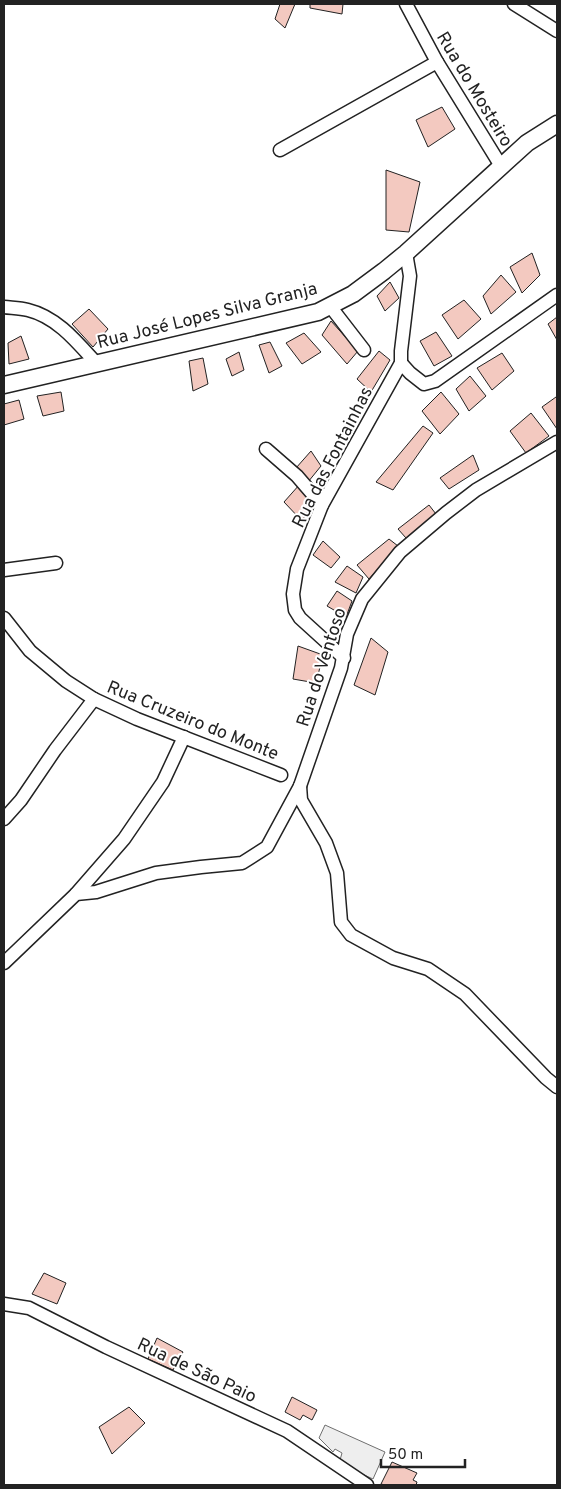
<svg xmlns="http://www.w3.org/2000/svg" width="561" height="1489" viewBox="0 0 561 1489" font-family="Overpass,sans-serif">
  <rect width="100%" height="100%" fill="#fff"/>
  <path fill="#eee" stroke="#6f6f6f" d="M325,1425L385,1452L373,1479L347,1467L340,1460L342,1453L335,1449L333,1452L319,1438Z"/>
  <g fill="#f3c9c0" stroke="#222">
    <path d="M280,4H295L285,28L275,19Z"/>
    <path d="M310,4H343L342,14L310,8Z"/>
    <path d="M442,107L455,129L428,147L416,120Z"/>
    <path d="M386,170L420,182L409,232L386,230Z"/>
    <path d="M532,253L540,275L522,293L510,267Z"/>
    <path d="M501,275L516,292L491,314L483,296Z"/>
    <path d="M390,282L399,298L385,311L377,296Z"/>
    <path d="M464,300L481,319L458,339L442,315Z"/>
    <path d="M89,309L108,329L93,347L72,324Z"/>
    <path d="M557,317V340L548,324Z"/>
    <path d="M331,321L358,351L347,364L322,335Z"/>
    <path d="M436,332L452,356L434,366L420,341Z"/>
    <path d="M304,333L321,352L302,364L286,343Z"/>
    <path d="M21,336L29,359L9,364L8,343Z"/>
    <path d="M270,342L282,366L269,373L259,345Z"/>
    <path d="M379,351L390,360L371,392L357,379Z"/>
    <path d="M239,352L244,370L232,376L226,359Z"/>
    <path d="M502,353L514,371L492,390L477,368Z"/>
    <path d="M203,358L208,384L193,391L189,361Z"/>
    <path d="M470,376L486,396L469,411L456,389Z"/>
    <path d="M61,392L64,411L43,416L37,396Z"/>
    <path d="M441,392L459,414L440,434L422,411Z"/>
    <path d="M556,397L557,398V429L542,407Z"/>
    <path d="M19,400L24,419L4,425V404Z"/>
    <path d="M531,413L549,436L526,453L510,431Z"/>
    <path d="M423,426L433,433L393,490L376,482Z"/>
    <path d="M311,451L321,466L308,482L296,468Z"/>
    <path d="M473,455L479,470L449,489L440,478Z"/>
    <path d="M300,484L314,501L302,521L284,502Z"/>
    <path d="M429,505L436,514L406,538L398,529Z"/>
    <path d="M389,539L398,546L369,579L357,565Z"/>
    <path d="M323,541L340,557L331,568L313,555Z"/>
    <path d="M347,566L363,577L356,593L335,582Z"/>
    <path d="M337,591L352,601L346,617L327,606Z"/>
    <path d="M371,638L388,652L375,695L354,685Z"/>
    <path d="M298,646L323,655L316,683L293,679Z"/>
    <path d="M44,1273L66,1283L57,1304L32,1294Z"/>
    <path d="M157,1338L183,1352L173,1370L148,1359Z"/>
    <path d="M292,1397L317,1410L312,1420L303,1415L300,1420L285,1412Z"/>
    <path d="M129,1407L145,1423L112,1454L99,1427Z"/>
    <path d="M392,1462L417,1473L413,1480L417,1482L416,1485H385L381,1484Z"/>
  </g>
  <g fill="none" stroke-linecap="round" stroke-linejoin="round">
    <defs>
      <g id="minor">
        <path d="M406,4L437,62L501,166"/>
        <path d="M514,4L557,31"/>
        <path d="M280,150L437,62"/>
        <path d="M330,306L364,350"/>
        <path d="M4,307C12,308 20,308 28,310C57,317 77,342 96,363"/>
        <path d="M401,363L410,373L424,384L435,381L557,295"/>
        <path d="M266,449L297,476L322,505"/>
        <path d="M4,570L56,563"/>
        <path d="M4,618L30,651L66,681L94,699L137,719L281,775"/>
        <path d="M344,658L300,618L295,610L293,594L297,569L322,505L401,363V351L410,276L406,253"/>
        <path d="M300,786L301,800L326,843L337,873L341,922L351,935L393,958L428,969L465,994L546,1078L557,1087"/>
        <path d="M4,819L21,800L55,750L94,699"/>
        <path d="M76,894L124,839L163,782L184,737"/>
        <path d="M4,963L76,894L96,892L156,873L201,867L242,863L267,847L300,786L341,668L347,634L362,599L400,552L446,513L476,490L557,442"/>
        <path d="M4,1304L29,1308L106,1347L287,1431L367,1485"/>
      </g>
      <path id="major" d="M4,385L318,312L353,294L384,271L406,253L527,143L557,124"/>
    </defs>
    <use href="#minor" stroke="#222" stroke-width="15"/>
    <use href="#major" stroke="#222" stroke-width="19"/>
    <use href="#minor" stroke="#fff" stroke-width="12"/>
    <use href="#major" stroke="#fff" stroke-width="16"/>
  </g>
  <g text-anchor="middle" stroke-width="4" stroke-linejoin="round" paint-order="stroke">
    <g font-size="18" fill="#222" stroke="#fff">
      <text transform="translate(475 89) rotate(59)" y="6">Rua do Mosteiro</text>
      <text transform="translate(207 315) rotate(-14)" y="6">Rua José Lopes Silva Granja</text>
      <text transform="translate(332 457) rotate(-63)" y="6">Rua das Fontainhas</text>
      <text transform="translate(321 667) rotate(-72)" y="6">Rua do Ventoso</text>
      <text transform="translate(193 720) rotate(22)" y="6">Rua Cruzeiro do Monte</text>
      <text transform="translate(197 1370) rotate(25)" y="6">Rua de São Paio</text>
    </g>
  </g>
  <rect width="561" height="1489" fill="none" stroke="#222222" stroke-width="10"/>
  <path d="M381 1459v8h84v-8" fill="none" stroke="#222222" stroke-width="2.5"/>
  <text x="388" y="1459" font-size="15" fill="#222222" stroke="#ffffff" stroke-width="4" paint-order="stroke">50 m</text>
</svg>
